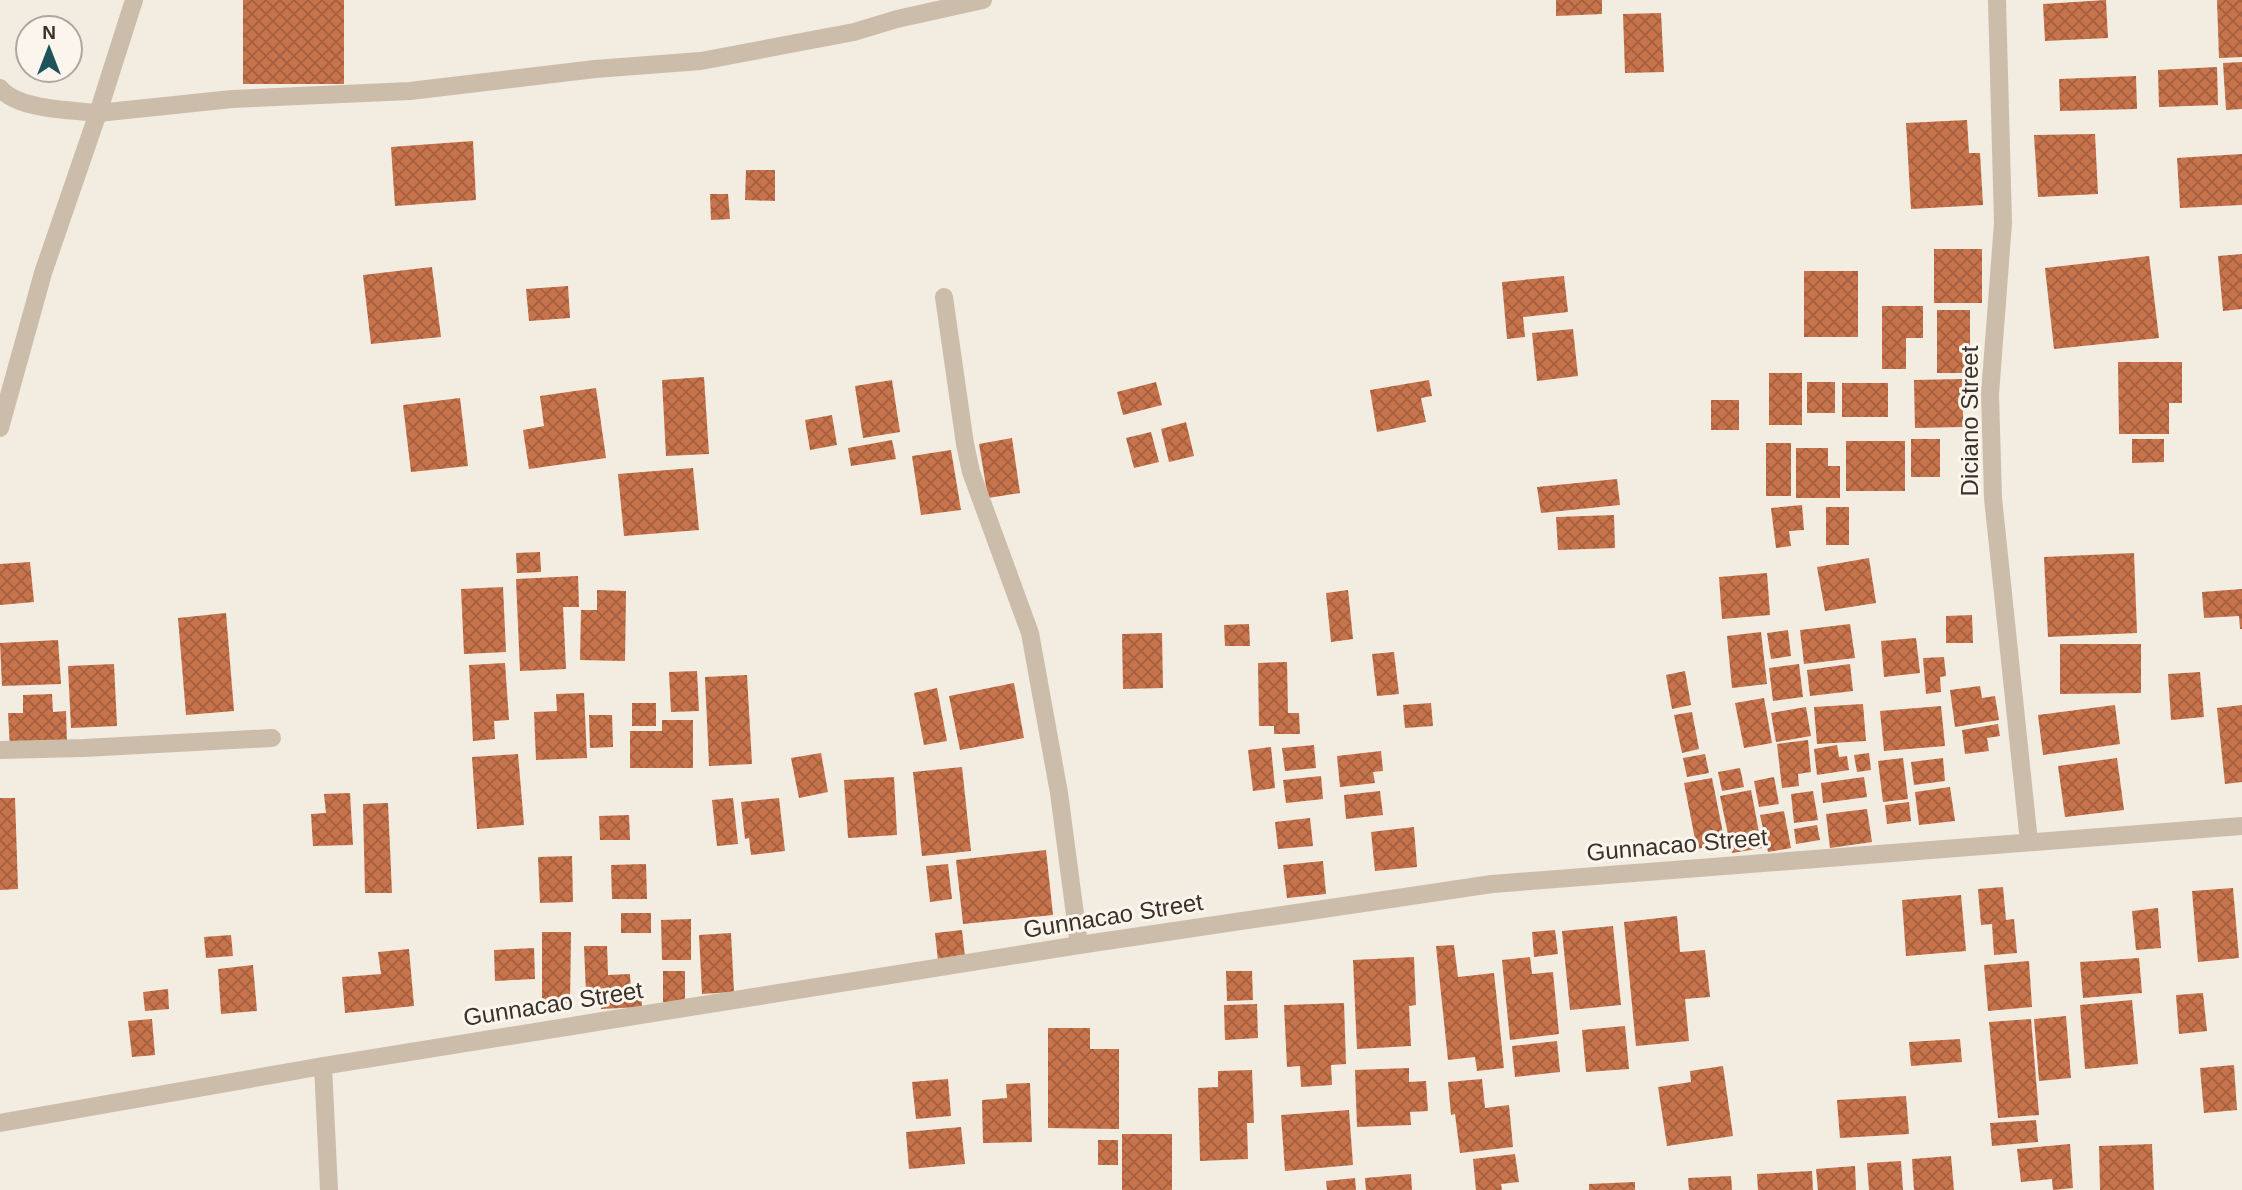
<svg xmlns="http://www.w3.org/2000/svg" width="2242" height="1190" viewBox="0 0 2242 1190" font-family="Helvetica,sans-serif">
  <defs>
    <pattern id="building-cross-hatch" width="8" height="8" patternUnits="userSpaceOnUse" patternTransform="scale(1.75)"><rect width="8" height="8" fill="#c7734b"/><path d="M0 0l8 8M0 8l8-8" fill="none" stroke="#a35f3f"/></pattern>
  </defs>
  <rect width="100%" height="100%" fill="#f3ece0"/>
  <g fill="url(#building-cross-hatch)">
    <rect x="243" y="0" width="101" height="84"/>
    <path d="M1556,0H1602V14L1556,16Z"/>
    <path d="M2106,0L2108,38L2045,41L2043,4Z"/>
    <path d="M2217,0H2242V57L2219,58Z"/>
    <path d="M1661,13L1664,72L1625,73L1623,14Z"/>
    <path d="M2242,62V109L2226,110L2223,63Z"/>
    <path d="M2217,67L2218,105L2159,107L2158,70Z"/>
    <path d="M2136,76L2137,109L2060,111L2059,79Z"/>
    <path d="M1967,120L1969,153H1980L1983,205L1911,209L1906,123Z"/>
    <path d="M2095,134L2098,194L2038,197L2034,135Z"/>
    <path d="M473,141L476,200L395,206L391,147Z"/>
    <path d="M2242,154V205L2180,208L2177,158Z"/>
    <path d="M746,170H775V201L745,200Z"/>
    <path d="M710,194H728L730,219L711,220Z"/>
    <rect x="1934" y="249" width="48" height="54"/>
    <path d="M2242,254V309L2223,311L2218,256Z"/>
    <path d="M2149,256L2159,338L2054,349L2045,268Z"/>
    <path d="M432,267L441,337L371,344L363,275Z"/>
    <rect x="1804" y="271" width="54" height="66"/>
    <path d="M1564,276L1568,312L1523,317L1525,337L1507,339L1502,282Z"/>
    <path d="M568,286L570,318L529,321L526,289Z"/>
    <path d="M1882,306H1923V338H1906V369H1882Z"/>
    <rect x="1937" y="310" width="33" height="63"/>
    <path d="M1573,329L1578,376L1537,381L1532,333Z"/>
    <path d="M2118,362H2182V403H2169V434H2119Z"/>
    <rect x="1769" y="373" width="33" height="52"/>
    <path d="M704,377L709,454L666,456L662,380Z"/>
    <path d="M1963,379V427L1915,428L1914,380Z"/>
    <path d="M892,380L900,432L863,438L855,386Z"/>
    <path d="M1429,380L1432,396L1421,398L1426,422L1377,432L1370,390Z"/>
    <path d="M1156,382L1162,405L1123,415L1117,392Z"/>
    <rect x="1807" y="382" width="28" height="31"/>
    <rect x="1842" y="383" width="46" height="34"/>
    <path d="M596,388L606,458L529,469L523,430L544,426L540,396Z"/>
    <path d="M460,398L468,466L411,472L403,405Z"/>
    <rect x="1711" y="400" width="28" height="30"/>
    <path d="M832,415L837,445L810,450L805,420Z"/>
    <path d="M1186,422L1194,456L1169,462L1161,429Z"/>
    <path d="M1151,432L1159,462L1134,468L1126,438Z"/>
    <path d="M1012,438L1020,493L988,498L979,444Z"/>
    <rect x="1911" y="439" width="29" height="38"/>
    <path d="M2132,439H2164V462L2132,463Z"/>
    <path d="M892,440L896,459L851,466L848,448Z"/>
    <rect x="1846" y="441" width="59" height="50"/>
    <rect x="1766" y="443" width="25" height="53"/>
    <path d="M1796,448H1828V466H1840V498H1796Z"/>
    <path d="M951,450L961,510L921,515L912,456Z"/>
    <path d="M693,468L699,530L624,536L618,474Z"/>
    <path d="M1617,479L1620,505L1541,513L1537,487Z"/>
    <path d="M1802,505L1804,530L1789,531L1791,546L1776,548L1771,508Z"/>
    <rect x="1826" y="507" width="23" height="38"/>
    <path d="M1614,515L1615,548L1558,550L1556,517Z"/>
    <path d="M540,552L541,572L517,573L516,553Z"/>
    <path d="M2134,553L2137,633L2048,637L2044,557Z"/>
    <path d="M1869,558L1876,603L1825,611L1817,567Z"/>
    <path d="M30,562L34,602L0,605V564Z"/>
    <path d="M1767,573L1770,615L1722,619L1719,577Z"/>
    <path d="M578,576L579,607H563L566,669L520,671L516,579Z"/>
    <path d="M503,587L506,652L464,654L461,589Z"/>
    <path d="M2242,589V629H2240L2239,616L2204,618L2202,592Z"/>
    <path d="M597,590L626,591L625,661L580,660L581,610H597Z"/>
    <path d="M1348,590L1353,639L1331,642L1326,593Z"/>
    <path d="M226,613L234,711L186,715L178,618Z"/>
    <path d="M1972,615L1973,643H1946V616Z"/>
    <path d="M1249,624L1250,646H1225L1224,625Z"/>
    <path d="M1850,624L1855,658L1804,664L1800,630Z"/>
    <path d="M1788,630L1791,656L1771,659L1767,633Z"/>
    <path d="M1761,632L1767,684L1732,688L1727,636Z"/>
    <path d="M1162,633L1163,688L1123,689L1122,634Z"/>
    <path d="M1916,638L1920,673L1884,677L1881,641Z"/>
    <path d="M58,640L61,684L2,686L0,643Z"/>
    <path d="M2060,644H2141V693L2060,694Z"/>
    <path d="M1394,652L1399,694L1377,696L1372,654Z"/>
    <path d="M1944,657L1946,676L1940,677L1941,692L1926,694L1923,658Z"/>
    <path d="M1287,662L1288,713H1299L1300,734H1274V726H1259L1258,663Z"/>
    <path d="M505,663L509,720L494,721L495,739L473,741L469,665Z"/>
    <path d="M114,664L117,726L71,728L68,666Z"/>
    <path d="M1799,664L1803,697L1773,701L1769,668Z"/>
    <path d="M1850,664L1853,691L1810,696L1807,670Z"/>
    <path d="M697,671L699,711L671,712L669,672Z"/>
    <path d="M1685,671L1691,705L1672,709L1666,675Z"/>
    <path d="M2200,672L2204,717L2171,720L2168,674Z"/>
    <path d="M747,675L752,764L709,766L705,677Z"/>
    <path d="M1014,683L1024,738L960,750L949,696Z"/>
    <path d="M1980,686L1982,698L1995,696L1999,720L1955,727L1950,690Z"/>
    <path d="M937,688L947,741L924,745L914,693Z"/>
    <path d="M584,693L587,758L536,760L534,712L557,711L556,694Z"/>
    <path d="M52,694L53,712L66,711L67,745L10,748L8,713H23V695Z"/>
    <path d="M1764,698L1772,743L1744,748L1735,703Z"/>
    <rect x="632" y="703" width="24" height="23"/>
    <path d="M1431,703L1433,726L1405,728L1403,705Z"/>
    <path d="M1863,704L1866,741L1817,744L1814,707Z"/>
    <path d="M2115,705L2120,744L2043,755L2038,715Z"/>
    <path d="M2242,705V782L2225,784L2217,708Z"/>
    <path d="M1941,706L1945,746L1884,751L1880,711Z"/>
    <path d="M1806,707L1811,736L1776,742L1771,713Z"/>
    <path d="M1692,712L1699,749L1682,753L1674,715Z"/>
    <path d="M589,715H612L613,747L590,748Z"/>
    <path d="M662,720H693V768H630V731H662Z"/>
    <path d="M1998,724L2000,736L1987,738L1989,751L1965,754L1962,730Z"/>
    <path d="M1808,740L1811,772L1798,774L1799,786L1782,788L1777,744Z"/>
    <path d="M1314,745L1316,768L1285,771L1282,748Z"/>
    <path d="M1837,745L1839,757L1847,756L1849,770L1817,775L1814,749Z"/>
    <path d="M1271,747L1275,788L1253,791L1248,750Z"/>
    <path d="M1381,751L1383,771L1373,772L1375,783L1340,787L1337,756Z"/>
    <path d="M821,753L828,792L799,798L791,758Z"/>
    <path d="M1869,753L1871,770L1857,772L1854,755Z"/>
    <path d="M518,754L524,825L477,829L472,757Z"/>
    <path d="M1705,754L1709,773L1687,777L1683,758Z"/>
    <path d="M1903,758L1908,799L1883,802L1878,761Z"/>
    <path d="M1943,758L1945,781L1914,785L1911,762Z"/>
    <path d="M2117,758L2124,810L2065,817L2058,766Z"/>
    <path d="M962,767L971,851L922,856L913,772Z"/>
    <path d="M1740,768L1744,787L1722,791L1718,772Z"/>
    <path d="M1321,776L1323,799L1286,803L1283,780Z"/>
    <path d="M894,777L897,835L848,838L844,780Z"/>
    <path d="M1774,777L1779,804L1759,807L1754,781Z"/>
    <path d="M1864,777L1867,797L1823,803L1821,783Z"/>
    <path d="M1712,778L1725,843L1697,849L1684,783Z"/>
    <path d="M1950,787L1955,821L1919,825L1915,792Z"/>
    <path d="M1751,790L1762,848L1732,853L1720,796Z"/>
    <path d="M1380,791L1383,815L1346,819L1344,795Z"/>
    <path d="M1813,791L1818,820L1794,823L1791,794Z"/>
    <path d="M350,793L353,845L313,846L311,814L326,813L324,794Z"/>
    <path d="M0,798H15L18,889L0,890Z"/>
    <path d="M733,798L738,844L717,846L712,800Z"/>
    <path d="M779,798L785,851L751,855L749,838L745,839L741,802Z"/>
    <path d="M1909,802L1911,821L1887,824L1885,805Z"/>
    <path d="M388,803L392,893H365L363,804Z"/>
    <path d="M1867,809L1872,842L1830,848L1826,814Z"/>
    <path d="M1784,811L1791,848L1768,852L1760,815Z"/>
    <path d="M629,815L630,840H600L599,816Z"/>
    <path d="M1310,818L1313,846L1278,849L1275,822Z"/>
    <path d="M1817,825L1820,840L1796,844L1794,829Z"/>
    <path d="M1414,827L1417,867L1375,871L1371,832Z"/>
    <path d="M1046,850L1053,915L963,924L956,860Z"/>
    <path d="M572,856L573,902L540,903L538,857Z"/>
    <path d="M1323,861L1326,894L1287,898L1283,865Z"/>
    <path d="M646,864L647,899H612L611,865Z"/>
    <path d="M948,864L952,899L930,902L926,866Z"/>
    <path d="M2003,887L2006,920L2014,919L2017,953L1994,955L1992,924L1981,925L1978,889Z"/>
    <path d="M2233,888L2239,958L2198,962L2192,891Z"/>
    <path d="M1961,895L1966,951L1906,956L1902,900Z"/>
    <path d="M2158,908L2161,948L2136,950L2132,911Z"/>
    <rect x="621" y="913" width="30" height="20"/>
    <path d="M1677,916L1680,952L1705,950L1710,997L1685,999L1689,1041L1636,1046L1624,922Z"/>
    <path d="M691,919V960H662L661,920Z"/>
    <path d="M1613,926L1621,1005L1570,1010L1562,931Z"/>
    <path d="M962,930L965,957L938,960L935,933Z"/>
    <path d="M1555,930L1558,954L1534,957L1532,932Z"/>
    <path d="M542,932H571L570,1003H542Z"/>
    <path d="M731,933L734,992L702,994L699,935Z"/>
    <path d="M231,935L233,956L206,958L204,937Z"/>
    <path d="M1454,945L1458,977L1494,973L1504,1068L1477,1071L1475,1057L1448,1060L1436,946Z"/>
    <path d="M584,946H607L608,975L630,974L631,993L641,992L642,1007L601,1009V992L586,993Z"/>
    <path d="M534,948L535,979L495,981L494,950Z"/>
    <path d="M409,949L414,1006L345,1013L342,977L381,974L378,952Z"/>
    <path d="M1414,957L1416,1005L1409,1006L1411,1046L1357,1049L1353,960Z"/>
    <path d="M1530,957L1532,974L1553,972L1559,1034L1510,1040L1502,960Z"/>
    <path d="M2139,958L2142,993L2083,998L2080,962Z"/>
    <path d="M2029,961L2032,1007L1988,1011L1984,965Z"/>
    <path d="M253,965L257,1011L221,1014L218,969Z"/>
    <rect x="663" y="971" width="22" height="31"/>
    <path d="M1226,971H1252L1253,1000L1227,1001Z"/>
    <path d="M168,989L169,1009L145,1011L143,992Z"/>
    <path d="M2203,993L2207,1031L2179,1034L2176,995Z"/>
    <path d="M2132,1000L2138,1064L2085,1069L2080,1005Z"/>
    <path d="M1344,1003L1346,1064L1331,1065L1332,1085L1301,1087L1300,1066L1287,1067L1284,1005Z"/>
    <path d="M1257,1004L1258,1038L1225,1040L1224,1005Z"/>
    <path d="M2066,1016L2071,1078L2039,1081L2034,1019Z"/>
    <path d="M152,1019L155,1055L132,1057L128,1021Z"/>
    <path d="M2031,1019L2039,1115L1998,1118L1989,1022Z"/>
    <path d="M1625,1026L1629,1069L1586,1072L1582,1030Z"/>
    <path d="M1048,1028H1090V1049H1119V1129L1048,1128Z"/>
    <path d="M1960,1039L1962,1062L1911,1066L1909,1042Z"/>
    <path d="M1557,1041L1560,1072L1515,1077L1512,1046Z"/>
    <path d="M2234,1065L2237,1110L2204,1113L2200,1068Z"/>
    <path d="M1723,1066L1733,1136L1667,1146L1658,1087L1691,1082L1690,1071Z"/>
    <path d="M1409,1068V1082L1426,1081L1428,1111L1410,1112L1411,1125L1357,1127L1355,1070Z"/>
    <path d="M1252,1070L1254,1123H1247L1248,1159L1200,1161L1198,1088L1218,1087V1071Z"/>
    <path d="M948,1079L951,1116L916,1119L912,1082Z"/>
    <path d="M1482,1079L1485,1108L1509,1105L1513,1147L1460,1153L1455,1114L1451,1115L1448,1082Z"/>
    <path d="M1030,1083L1032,1142L983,1143L982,1100L1007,1098L1006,1084Z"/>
    <path d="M1906,1096L1909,1134L1840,1138L1837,1100Z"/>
    <path d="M1349,1110L1353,1165L1285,1171L1281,1115Z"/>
    <path d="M2036,1120L2038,1142L1992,1146L1990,1123Z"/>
    <path d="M961,1127L965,1164L909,1169L906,1132Z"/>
    <rect x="1122" y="1134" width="50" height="56"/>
    <rect x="1098" y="1140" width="20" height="25"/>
    <path d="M2070,1144L2073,1188L2053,1190L2052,1179L2021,1182L2017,1149Z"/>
    <path d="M2152,1144L2154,1190H2100L2099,1146Z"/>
    <path d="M1515,1154L1519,1182L1501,1184L1502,1190H1476L1473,1159Z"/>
    <path d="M1951,1156L1954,1190H1914L1912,1159Z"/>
    <path d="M1901,1161L1903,1190H1869L1867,1163Z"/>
    <path d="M1855,1166L1856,1190H1818L1816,1169Z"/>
    <path d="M1812,1171L1813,1190H1758L1757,1174Z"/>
    <path d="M1411,1174L1412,1190H1366L1365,1178Z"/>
    <path d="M1731,1176L1732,1190H1689L1688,1178Z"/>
    <path d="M1355,1178L1356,1190H1327L1326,1181Z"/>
    <path d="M1635,1182V1190H1589V1184Z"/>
  </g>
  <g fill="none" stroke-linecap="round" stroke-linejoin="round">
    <path stroke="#ccbdab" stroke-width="18" d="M98,113L232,99L410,91L595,69L701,61L854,32L897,19L983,0"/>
    <g stroke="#ccbdab" stroke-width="18">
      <path d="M1997,0L2003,223L1990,394L1993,498L2029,842"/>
      <path d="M0,88C18,110 71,110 98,113"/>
      <path d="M944,297L965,444L971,472L1030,633L1059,793L1079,945"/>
      <path d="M0,428L43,273L98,113L134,0"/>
      <path d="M0,750L84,748L272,738"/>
      <path d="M323,1066L329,1190"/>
    </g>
    <path stroke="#ccbdab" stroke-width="18" d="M0,1123L323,1066L603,1021L1079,945L1492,884L2242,826"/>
  </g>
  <g text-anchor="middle" stroke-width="6" stroke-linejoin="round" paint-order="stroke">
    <g font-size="24" fill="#3a312b" stroke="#fbf5ed">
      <text transform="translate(1970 421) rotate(-90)" y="8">Diciano Street</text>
      <text transform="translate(1677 845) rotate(-5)" y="8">Gunnacao Street</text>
      <text transform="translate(1113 916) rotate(-9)" y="8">Gunnacao Street</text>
      <text transform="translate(553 1004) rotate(-9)" y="8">Gunnacao Street</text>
    </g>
  </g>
  <g transform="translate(49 49)"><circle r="33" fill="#fbf5ed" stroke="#aea79f" stroke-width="2"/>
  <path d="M0-5L12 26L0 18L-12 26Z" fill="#1f535c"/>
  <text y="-10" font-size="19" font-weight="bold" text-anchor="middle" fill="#3a312b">N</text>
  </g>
</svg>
